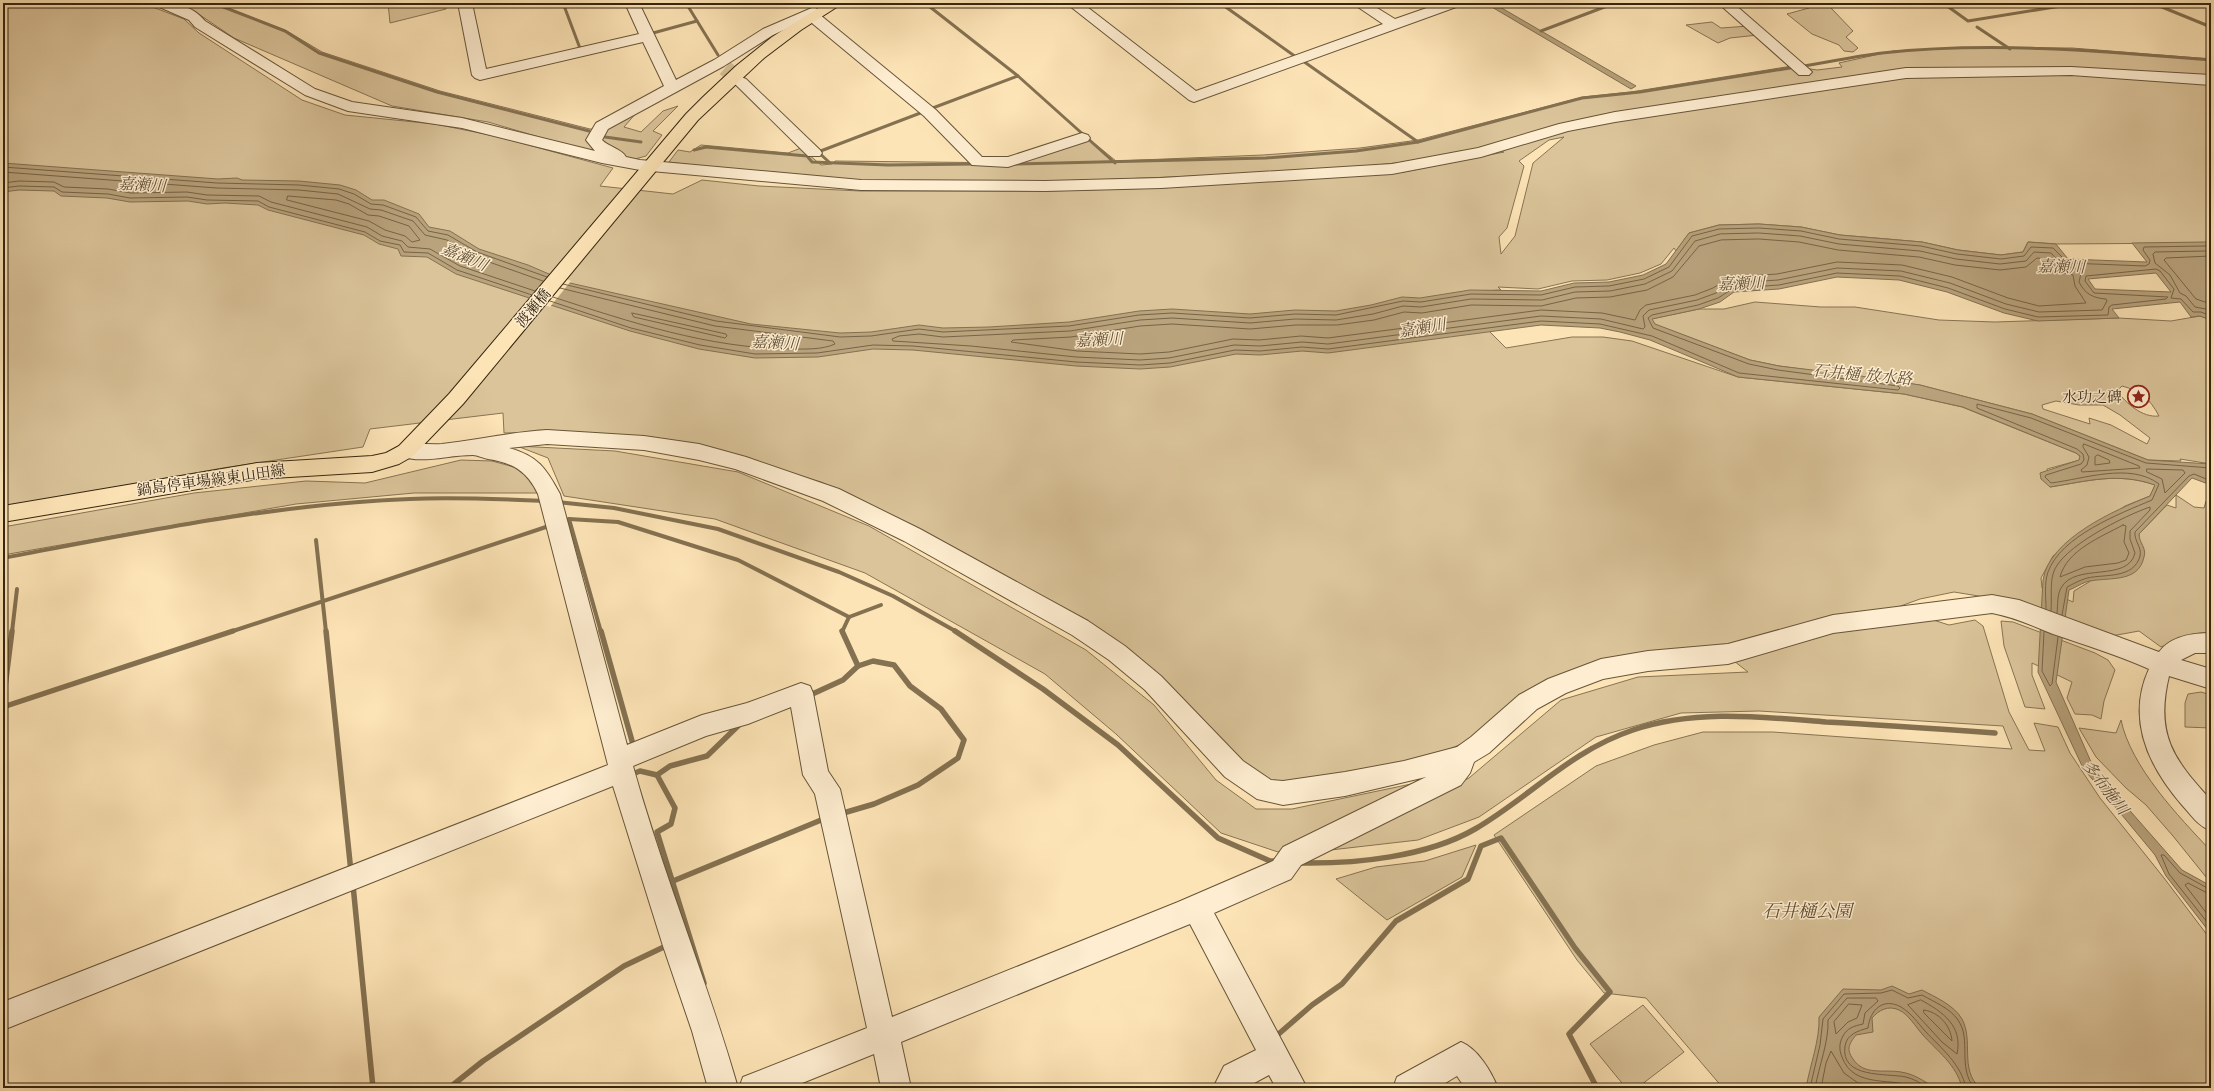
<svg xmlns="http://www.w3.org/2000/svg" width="2214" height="1091" viewBox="0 0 2214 1091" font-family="Cardo,'Noto Serif JP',serif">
  <rect width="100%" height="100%" fill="#fde4b6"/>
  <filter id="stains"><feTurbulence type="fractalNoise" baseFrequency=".005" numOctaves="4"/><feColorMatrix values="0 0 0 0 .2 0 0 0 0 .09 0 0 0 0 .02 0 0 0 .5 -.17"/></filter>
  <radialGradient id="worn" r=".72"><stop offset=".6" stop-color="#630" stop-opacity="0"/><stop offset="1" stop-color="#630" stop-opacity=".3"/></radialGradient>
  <g fill="#dbc49a" stroke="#887454" fill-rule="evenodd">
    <path d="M3,3H142L184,19L199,33L302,100L345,115L435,124L495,136L613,168L600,186L673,194L702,180L759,186L860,191H1047L1162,188L1404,172L1504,152L1462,151L1405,162L1318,171L1046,182H875L762,174L669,162L678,150L690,152L701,145L788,153L801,148L821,165L832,164L835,161L1017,163L1089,139L1116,161L1263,155L1360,148L1418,140L1583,97L1631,92L1792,66L1817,70L1842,67L1839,63L1893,51L1952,48H2072L2211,59V243L2056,244L2028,242L2023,252L2001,255L1958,250L1922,242L1840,235L1801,227L1759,224L1719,225L1689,233L1676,251L1674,248L1661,264L1640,273L1607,280L1572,281L1538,289L1498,287L1501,290L1463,292L1489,331L1506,348L1572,337H1603L1632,341L1738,377L1904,394L1962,407L2076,453L2080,456V460L2047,469L2050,487C2088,481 2118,472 2155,485L2150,496L2125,506L2053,556L2041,578L2042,588L2073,602L2074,591L2089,582L2139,540V534L2167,505L2176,508V495L2194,507L2204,508L2206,501H2211V638H2183L2161,647L2139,631L2106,637L1997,599L1954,592L1920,599L1895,608L1949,625L1975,620L1983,626L2009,712L2029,750L2045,751L2034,723L2058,727L2070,753L2100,798L2164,878L2211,940V1088H1723L1646,998L1604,993L1577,960L1494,835L1596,766L1654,745L1703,732H1773L2012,749L2003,726L1759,711L1681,713L1596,737L1479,817L1418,840L1313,852L1469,778L1561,700L1638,677L1748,672L1720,650L1620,657L1478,737L1428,758L1272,786L1247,774L1161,685L964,553L821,482L719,452L554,432L504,433L503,413L370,429L363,447L223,468L3,507ZM1564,137L1533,163L1515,236L1501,254L1499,237L1507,228L1524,166L1519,161L1549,140Z"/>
    <path d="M173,3H215L287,31L322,52L440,91L590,129L605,130L637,112L624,127L641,132L663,111L678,106L653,131L662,135L646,156L635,159L600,155L488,122L392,106L234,38L191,9Z"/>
    <path d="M388,3H429L430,7L446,5V9L390,23Z"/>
    <path d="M1808,3H1854L1831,8L1853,31L1846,37L1858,48L1853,52L1844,51L1839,45L1812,34L1787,14L1809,8L1806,5Z"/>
    <path d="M1712,22L1721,28L1749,26L1758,35L1730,38L1718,43L1686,25Z"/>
    <path d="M1755,302L1821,307H1855L1939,320L1995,322L2119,318L2171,321L2200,316L2211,320V464L2180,459L2181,461L2148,460L2032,414L1920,385L1779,366L1750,360L1654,324L1651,319L1699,309H1724ZM2122,386C2141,391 2150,399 2159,416C2142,418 2126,403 2117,391ZM2056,401L2079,405H2103L2120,415L2150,438L2147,444L2111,425L2089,418L2090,424L2043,409L2042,405Z"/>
    <path d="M517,446L615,451L738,472L869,526L1086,650L1154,705L1216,780L1256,809H1292L1435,779L1278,852L1221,833L1116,734L1045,674L865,573L715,519L564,496L548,458Z"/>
    <path d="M461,460L492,461L525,470L544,493H414L296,504L3,555V527L194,493L306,481L365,483Z"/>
    <path d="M2001,621L2013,622L2095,653L2108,660L2115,670L2104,701L2101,719L2092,715L2075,714L2067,698L2072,682L2032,663V675L2045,709L2025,707L2004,646Z"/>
    <path d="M2201,692L2211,695V728L2185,727V703L2188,694Z"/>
    <path d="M2121,720C2131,767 2178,816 2211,851V879L2206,877L2173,836L2146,805L2126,788L2096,757L2079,728L2116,733Z"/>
    <path d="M1476,845L1462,877L1387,920L1336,879L1376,867L1425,861Z"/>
    <path d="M1643,1005L1684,1052L1637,1088H1626L1590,1044Z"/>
  </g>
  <g fill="#b9a37d" stroke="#847151" fill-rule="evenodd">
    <path d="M1485,3H1493L1636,86L1631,89Z"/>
    <path d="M3,163L218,179L237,178L242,180L299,181L340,185L356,190L372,200H384L419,214L429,227L450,231L479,249L528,265L570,283L751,324L840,333L871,332L919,325L943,328L989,327L1069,322L1139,311L1172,309L1250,314L1295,310L1336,311L1371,305L1402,297L1420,298L1470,290L1541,291L1574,283L1609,282L1643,275L1666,264L1689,233L1719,225L1759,224L1801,227L1840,235L1922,242L1958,250L2001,255L2023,252L2028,242L2056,244L2068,259L2147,262L2132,243L2205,242L2211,238V320L2200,316L2191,317L2180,302L2112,309L2119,318L2038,321L2004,313L1947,292L1899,280L1837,277L1779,289L1734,292L1720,302L1699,309L1652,319L1655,324L1750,360L1779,366L1854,375L1920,385L2032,414L2148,460L2211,464V485L2192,478L2139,534C2139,543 2147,548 2144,557C2138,585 2106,576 2086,582C2080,584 2075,588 2069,590L2056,682L2095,771L2182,870L2211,886V934L2166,876L2155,855L2083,768L2038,672L2043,580C2049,539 2115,510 2150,496L2155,485C2118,472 2088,481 2050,487L2041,479L2040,473L2079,460L2080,456L2076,453L1963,407L1904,394L1738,377L1650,340L1620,332L1600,328L1541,325L1328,353L1302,351L1260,355L1236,354L1170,367L1140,369L1076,366L913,350L873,349L818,357L755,358L699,349L630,331L456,274L427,257L401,256L398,249L379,244L364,235L268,210L258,205L225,203L207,204L188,201L130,202L107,198L61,196L54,191L19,190L3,192ZM2156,273L2171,292L2095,289L2088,279Z"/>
    <path d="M1892,986L1909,994L1922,990C1935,997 1954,1005 1962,1019C1974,1041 1959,1069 1980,1088H1962C1957,1065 1937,1051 1922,1034C1916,1027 1908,1014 1899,1010C1888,1005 1879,1010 1872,1018L1873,1032L1856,1035C1849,1044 1846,1049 1853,1059C1864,1076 1884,1069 1901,1072C1914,1074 1924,1081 1935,1088H1806C1810,1065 1820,1040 1819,1017L1843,989L1881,990Z"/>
  </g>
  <path fill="#fde4b6" d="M553,273L571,281L550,307L530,300Z"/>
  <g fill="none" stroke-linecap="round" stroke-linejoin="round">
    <g stroke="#776446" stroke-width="1">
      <path d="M3,167L217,183L299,185L339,189L354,194L371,204L383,205L416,217L428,231L448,235L477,252L547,277"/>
      <path d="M3,172L217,188L299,190L338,194L370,209L381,210L413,221L425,235L447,240L475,257L543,281"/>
      <path d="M3,183L19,181L54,182L64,187L108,189L131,193L187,192L207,195L259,196L271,202L367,227L382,236L402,241L408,247L430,249L460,266L535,291"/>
      <path d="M3,188L19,186L54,187L62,192L108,194L130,198L187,197L207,200L258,201L269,207L365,232L380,241L400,245L404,252L428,253L457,270L532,295"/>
      <path d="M288,196L336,200L349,204L368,215L379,216L409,226L420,240L412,242L405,236L385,230L369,221L287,200Z"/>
      <path d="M1759,233L1800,236L1839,244L1920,251L1956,259L2000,264L2026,261L2034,252L2051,253L2064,267L2082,269L2079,282C2085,294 2093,298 2106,299L2107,301L2102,310L2039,312L2006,304L1950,283L1901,271L1837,268L1778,280L1733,283L1716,293L1697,300L1649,310L1643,316L1645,327L1643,329L1601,319L1541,316L1328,344L1302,342L1260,346L1234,345L1169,358L1140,360L1076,357L971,346L893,341L892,339L899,336L919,334L943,337L1070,331L1140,320L1172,318L1250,323L1295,319L1336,320L1373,314L1403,306L1421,307L1471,299L1542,300L1575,292L1610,291L1645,284L1672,271L1695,241L1720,234Z"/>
      <path d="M1759,239L1799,242L1838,250L1919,257L1955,265L2000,270L2026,267L2037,258L2048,259L2060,272L2073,275L2075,286L2086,303L2039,306L2008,298L1952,277L1902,265L1837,262L1777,274L1731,277L1713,288L1695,295L1646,305L1640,310L1635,320L1602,313L1541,310L1328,338L1301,336L1259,340L1233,339L1169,352L1140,354L1077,351L1011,342L1013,340L1071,337L1140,326L1172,324L1250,329L1296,325H1337L1374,320L1404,312L1422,313L1471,305L1541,306L1576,298L1610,297L1647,290L1673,277L1699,246L1721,240Z"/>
      <path d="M2211,249L2206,251L2155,252L2153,254L2155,263L2170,275L2180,293L2186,296L2195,307L2211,310"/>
      <path d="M2211,256L2166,258L2164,260L2196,299L2211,304"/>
      <path d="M563,284L716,321L840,337L871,336L919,329L943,332L1069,326L1139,315L1172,313L1250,318L1295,314L1336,315L1403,301L1421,302L1471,294L1541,295L1575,287L1609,286L1644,279L1669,267L1692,236L1719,229L1759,228L1801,231L1839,239L1921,246L1957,254L2001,259L2024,256L2031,247L2053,248L2068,263L2145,266L2149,264L2150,260L2143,250L2144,247L2205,246L2211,243"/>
      <path d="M553,297C630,322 708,348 790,349C804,349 822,350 835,344L833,341L715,326L560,288"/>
      <path d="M550,301L631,328L700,345L755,354L817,353L873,345L913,346L1076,362L1140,365L1170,363L1235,350L1260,351L1302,347L1328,349L1541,321L1600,324L1652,336L1739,373L1898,390L1900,388L1898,386L1778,370L1749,364L1653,328L1648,318L1652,315L1698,305L1718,298L1734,288L1779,285L1837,273L1900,276L1948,288L2005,309L2038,317L2108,315L2109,307L2112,305L2166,299L2168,297L2094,293L2085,281L2086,276L2156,269L2160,271L2174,289L2171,298L2181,299L2193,312H2201L2211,316"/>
      <path d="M632,313L726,334L727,336L725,338L634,317Z"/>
      <path d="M2084,444L2139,466L2140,468L2082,472L2081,470L2087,465L2089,457L2083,447Z"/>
      <path d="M2098,455L2109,460L2110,463L2095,465V457Z"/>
      <path d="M2147,469L2183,470L2185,473L2165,493L2162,479L2147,472Z"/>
      <path d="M2123,525L2126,526L2124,542L2129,553L2126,560L2118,563L2085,567L2060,577C2067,550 2101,537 2123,525Z"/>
      <path d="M2046,609C2046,597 2044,583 2048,572C2061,536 2119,514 2152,500L2159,484C2130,462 2084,479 2051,483L2045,477L2046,475L2081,464L2084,460L2083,454L2077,449L1977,408V404L2031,418L2146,463L2211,468"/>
      <path d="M2051,611C2052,599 2050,585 2053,574C2059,548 2126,515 2150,507V510L2130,531V539L2135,553C2128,583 2075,562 2061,588C2057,595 2058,605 2057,613"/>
      <path d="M2062,615L2067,587C2073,584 2080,580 2087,578C2105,574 2134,579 2140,556C2142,547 2134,541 2135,532L2189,476L2194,474L2211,481"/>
      <path d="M2044,632L2042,671L2050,686L2052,684L2058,637"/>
      <path d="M2211,890L2180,873L2164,855H2161L2169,874L2211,927"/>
      <path d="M2211,895L2188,883L2185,885L2211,919"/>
      <path d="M1921,1000C1943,1012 1963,1026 1957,1054L1942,1042L1908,1005Z"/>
      <path d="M1849,1004L1862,1005L1857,1018L1848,1022L1836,1034L1834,1022Z"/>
      <path d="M1924,1010C1939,1012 1951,1026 1952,1041L1924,1013Z"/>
      <path d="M1810,1088L1820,1045L1823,1019L1844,994L1881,993L1892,990L1908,998L1922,995C1934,1002 1950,1008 1958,1020C1972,1040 1957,1066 1974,1088"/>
      <path d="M1815,1088C1819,1066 1829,1041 1828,1020L1847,998H1876L1878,1001L1865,1013L1863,1024C1854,1026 1847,1028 1843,1036C1839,1043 1839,1050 1842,1057C1854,1090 1893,1076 1918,1088"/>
      <path d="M1821,1088L1826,1063L1831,1051L1844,1073L1858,1083L1905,1088"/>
      <path d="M1928,1088C1921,1083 1914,1079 1906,1077C1887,1073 1840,1079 1845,1046C1847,1034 1858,1031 1868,1028C1870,1010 1883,997 1901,1007C1911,1013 1918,1023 1925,1031C1942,1049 1961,1064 1966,1088"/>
    </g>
    <g stroke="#847151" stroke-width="3">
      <path d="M213,3L285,31L319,53L437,92L589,131"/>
      <path d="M563,3L581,51L583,50"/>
      <path d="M686,3L718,55"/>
      <path d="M925,3L1018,76L1115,163"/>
      <path d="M1220,3L1296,57"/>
      <path d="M1943,3L1968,21L2079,3"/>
      <path d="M2152,3L2211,27"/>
      <path d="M1977,27L2010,49"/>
      <path d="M1541,31L1615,3"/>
      <path d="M653,33L697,21"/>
      <path d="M1303,61L1418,142"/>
      <path d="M1804,66C1830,62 1856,56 1882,53C1991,41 2102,51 2211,60"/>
      <path d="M930,109L1018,76"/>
      <path d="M605,137L641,142"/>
      <path d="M694,150L706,147L807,156L812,162L888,165L976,164"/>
      <path d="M817,151L829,162"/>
      <path d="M818,152L923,112"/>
      <path d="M1013,164L1266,158L1356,151L1418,142L1582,98L1640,92L1790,68"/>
    </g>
    <g stroke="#847151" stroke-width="4">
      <path d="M557,502L614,508L718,529L839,572L893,596L957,632"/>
      <path d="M569,519L618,522L738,560L849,617"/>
      <path d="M561,522L569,519L601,632"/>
      <path d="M316,540L326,632"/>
      <path d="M3,558C137,533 273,504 410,499C455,497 501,499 546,501"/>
      <path d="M12,632L17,589"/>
      <path d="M230,632L552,525"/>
      <path d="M842,632L849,617L881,605"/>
    </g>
    <g stroke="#847151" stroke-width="5.5">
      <path d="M326,631L351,872"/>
      <path d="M601,631L634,748"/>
      <path d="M955,631L1043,689L1118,745L1218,838L1270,861H1278"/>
      <path d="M808,696L843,680L858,666L842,631"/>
      <path d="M3,703L12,631"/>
      <path d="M3,707L233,631"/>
      <path d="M630,775L640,771L657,775L670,766L707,756L740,724"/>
      <path d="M657,775L675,808L671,824L657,832L704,983"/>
      <path d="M840,814L874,804L918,785L958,758L964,740L941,709L910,686L894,665L873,661L858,666"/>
      <path d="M1300,863C1355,864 1427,857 1475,829C1530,797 1570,751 1633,730C1696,709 1762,717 1826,722C1883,725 1939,729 1995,733"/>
      <path d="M673,881L826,818"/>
      <path d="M353,885L373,1088"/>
      <path d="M1274,1038L1312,1005L1342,984L1396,921L1468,879L1481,846L1501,838L1575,948L1610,992L1569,1034L1597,1088"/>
      <path d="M449,1088L483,1061L624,966L668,945"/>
    </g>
    <path stroke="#d5be95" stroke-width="16" stroke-dasharray="16 8" stroke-linecap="butt" d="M725,68L741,82"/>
    <defs>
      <g id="minor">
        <path d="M155,3C175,3 192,5 205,21L315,89L352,102L462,118L595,151L586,140L596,123L664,86L643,42L480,80L475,78L472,75L458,3H472L486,69L639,34L625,3H639L676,80L714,60L763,29L814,7L821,11L819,14L936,110L982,157H1008L1082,133L1088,135L1090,138L1088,141L1008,167L972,165L924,116L807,19L773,35L724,66L608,129L602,140C609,147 622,149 626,157L640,160L861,180L1045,181L1161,178L1392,164L1478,148L1559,124L1615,112L1906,68L2071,67L2211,75V85L2071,75L1906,78L1615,122L1568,131L1481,157L1392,174L1161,188L1045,191L861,190L640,170L602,163L462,128L348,111L305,95L195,27L189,20L157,6Z"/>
        <path d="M1066,3H1082L1196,91L1383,24L1352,3H1369L1395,19L1441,3H1461L1459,6L1194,102L1189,100Z"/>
        <path d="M1718,3H1733L1809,69L1812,72L1809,75H1799Z"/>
        <path d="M741,77L746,79L820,150L822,153L820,156H808L736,85L733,82L736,79Z"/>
        <path d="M547,430L644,436L699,444L746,457L839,489L920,529L1088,621L1125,646L1161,676L1243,761L1271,780L1283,781L1345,772L1404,761L1457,747L1471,737L1519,695L1548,679L1601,659L1648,651L1728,644L1833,615L1992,595L2019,600L2159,652C2171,636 2192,633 2211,633V653H2195L2181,660L2211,669V689L2169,676C2155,734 2173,759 2211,800V831C2198,826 2191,815 2182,805C2149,767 2126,719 2149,669C2118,655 2085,645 2053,634C2033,626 2014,617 1992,613L1833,633L1728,664L1648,671L1603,679L1566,693L1537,709L1489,753L1474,762L1470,773L1461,785L1301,865L1291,879L1214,913L1307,1088H1276L1269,1075L1245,1088H1213L1224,1066L1256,1050L1190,924L901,1042L911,1088H881L874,1054L790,1088H739L743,1077L867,1028L815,794L803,775L791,707L748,724L706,736L633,766C663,875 707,979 738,1088H708L692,1031L663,946L613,786L3,1030V1002L608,765L538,494C527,471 513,463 488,459C483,458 477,455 473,455C447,455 424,464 399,456L396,451L399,446C412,442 428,445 442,444C477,440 512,432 547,430ZM547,444L644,450L699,460L735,469L823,501L904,541L1072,635L1109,660L1145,690L1225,777L1257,799L1283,805L1345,796L1426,777L1283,847L1273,861L1178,902L892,1017L840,789L828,771L813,693L810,686L801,683L747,703L702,715L627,745L560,494C546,468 538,456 509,448Z"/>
        <path d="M1461,1042C1478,1049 1491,1071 1498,1088H1465L1457,1076L1437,1088H1393L1397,1077Z"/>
      </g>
      <path id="major" d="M826,3H843L801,30L764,58L698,120L463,404L413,456L399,464L372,472L257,479L3,522V506L257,463L372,456L386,453L399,446L449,394L686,114L703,97L736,66L772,37Z"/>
    </defs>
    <use href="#minor" stroke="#675539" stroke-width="2"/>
    <use href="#major" stroke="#35250f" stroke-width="2"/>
    <use href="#minor" fill="#feedd0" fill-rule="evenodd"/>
    <use href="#major" fill="#fde4b6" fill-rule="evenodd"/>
  </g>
  <defs>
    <symbol id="sight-ring" viewBox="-11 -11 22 22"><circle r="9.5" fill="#feedd0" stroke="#8f2418" stroke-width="1.5"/><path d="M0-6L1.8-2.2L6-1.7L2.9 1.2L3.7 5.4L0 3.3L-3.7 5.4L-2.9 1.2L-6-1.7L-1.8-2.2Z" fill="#8f2418"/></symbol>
  </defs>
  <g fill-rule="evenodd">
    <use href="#sight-ring" x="2126" y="384" width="25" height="25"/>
  </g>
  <g text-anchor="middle" stroke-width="3" stroke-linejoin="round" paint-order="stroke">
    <g font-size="15" fill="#35250f" stroke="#feedd0">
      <text transform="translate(533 308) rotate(-50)" y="5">渡瀬橋</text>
      <text transform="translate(211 480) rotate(-8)" y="5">鍋島停車場線東山田線</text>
    </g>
    <g font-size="15" fill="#35250f" stroke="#feedd0" text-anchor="end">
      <text x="2122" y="402">水功之碑</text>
    </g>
    <g font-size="16" font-style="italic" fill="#635136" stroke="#feedd0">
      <text transform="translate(142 184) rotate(3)" y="6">嘉瀬川</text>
      <text transform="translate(465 256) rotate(23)" y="6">嘉瀬川</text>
      <text transform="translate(2061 266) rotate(1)" y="6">嘉瀬川</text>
      <text transform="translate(1741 283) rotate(-2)" y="6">嘉瀬川</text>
      <text transform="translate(1422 327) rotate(-9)" y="6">嘉瀬川</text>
      <text transform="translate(1099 339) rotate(-3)" y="6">嘉瀬川</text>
      <text transform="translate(775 342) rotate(3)" y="6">嘉瀬川</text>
      <text transform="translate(1862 374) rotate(5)" y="6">石井樋 放水路</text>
      <text transform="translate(2106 787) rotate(52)" y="6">多布施川</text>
    </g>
    <g font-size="18" font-style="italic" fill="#5e4d32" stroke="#feedd0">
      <text x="1807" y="917">石井樋公園</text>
    </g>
  </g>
  <rect width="2214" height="1091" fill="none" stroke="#fde4b6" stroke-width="16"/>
  <rect x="4" y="4" width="2206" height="1083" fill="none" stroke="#35250f" stroke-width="2"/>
  <rect x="8" y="8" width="2198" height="1075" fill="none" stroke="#35250f"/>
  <rect width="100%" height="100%" filter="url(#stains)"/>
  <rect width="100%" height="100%" fill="url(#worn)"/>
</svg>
